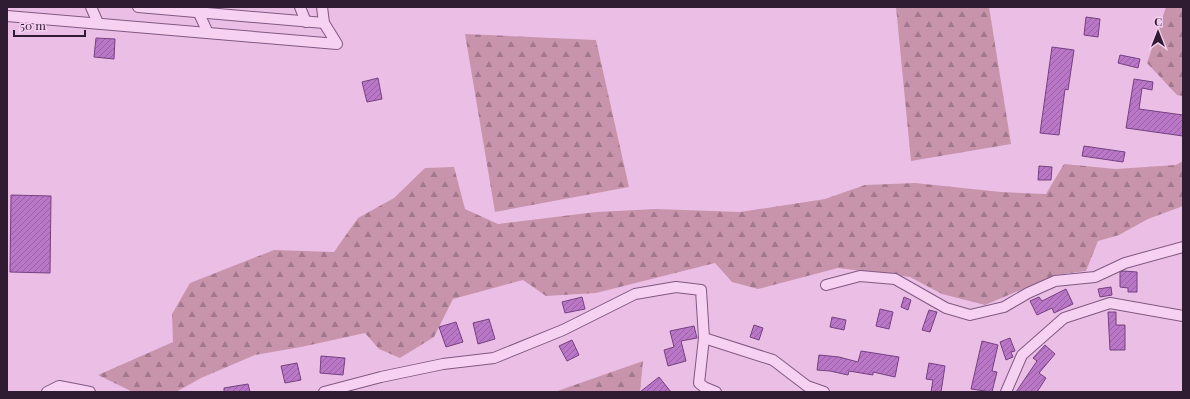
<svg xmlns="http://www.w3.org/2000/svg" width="1190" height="399" font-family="'Playfair Display',serif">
<defs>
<pattern id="forest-firs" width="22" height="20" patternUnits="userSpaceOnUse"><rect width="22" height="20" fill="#c894ac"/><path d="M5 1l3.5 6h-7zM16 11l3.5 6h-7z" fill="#a3788d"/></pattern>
<pattern id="building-hatch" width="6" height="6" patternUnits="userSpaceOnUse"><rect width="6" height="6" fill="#ba77c7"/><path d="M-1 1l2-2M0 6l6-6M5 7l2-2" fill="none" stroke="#9861a2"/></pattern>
</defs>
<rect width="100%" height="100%" fill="#ebbfe5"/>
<!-- forest -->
<g fill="url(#forest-firs)">
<path d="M896,7H989L1011,144L911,161Z"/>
<path d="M1166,7H1183V96L1177,95L1147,63Z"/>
<path d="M465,34L596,40L629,187L495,212Z"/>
<path d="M1183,161V206L1148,219L1119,235L1098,241L1086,271L1056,275L985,305L942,294L910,277L838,268L758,289L732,282L715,263L596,293L546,296L523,280L453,299L434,337L400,358L379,349L365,333L301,347L255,355L201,378L176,392H133L98,375L173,342L172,314L190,283L274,250L334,252L358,218L394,198L425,168L454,167L465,209L498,224L596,212L656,209L740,212L825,199L865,185L915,183L1001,192L1046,194L1064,164L1116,169L1176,165Z"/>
<path d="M643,361L640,392H555L563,389Z"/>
</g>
<!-- building -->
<g fill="url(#building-hatch)" stroke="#744080">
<path d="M1086,17L1100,19L1098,37L1084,35Z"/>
<path d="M96,38L115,39L114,59L94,57Z"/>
<path d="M1052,47L1074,50L1068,90L1065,89L1059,135L1040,133Z"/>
<path d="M1120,55L1140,59L1138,68L1118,63Z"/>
<path d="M378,78L382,99L367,102L362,82Z"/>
<path d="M1134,79L1153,82L1152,90L1142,88L1139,109L1183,115V136L1126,128Z"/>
<path d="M1084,146L1125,152L1123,162L1082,156Z"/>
<path d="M1039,166L1052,167L1051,180H1038Z"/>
<path d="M11,195L51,196L50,273L10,272Z"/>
<path d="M1123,271L1137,272V292H1128V288L1120,287V272Z"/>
<path d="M1111,287L1112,295L1100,297L1098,289Z"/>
<path d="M1066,289L1073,304L1054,313L1052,308L1037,315L1030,301L1039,297L1042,301Z"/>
<path d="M582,297L585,309L565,313L562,302Z"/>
<path d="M904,297L911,300L908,310L901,307Z"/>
<path d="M880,309L893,312L889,329L876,326Z"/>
<path d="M929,310L937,312L930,332L922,330Z"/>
<path d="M1108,312H1116V325H1125V350H1110Z"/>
<path d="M832,317L846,320L844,330L830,327Z"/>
<path d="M489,319L495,339L478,344L473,323Z"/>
<path d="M456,322L463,342L446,347L439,327Z"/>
<path d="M754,325L763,328L759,340L750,337Z"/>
<path d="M694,326L697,338L681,341L686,361L668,366L664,350L674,347L670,331Z"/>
<path d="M1010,338L1015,351L1011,352L1013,357L1006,360L1000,342Z"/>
<path d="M572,340L579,355L567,361L559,346Z"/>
<path d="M982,341L998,345L992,371L997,372L992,392L971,389Z"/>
<path d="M1045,345L1055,354L1039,373L1046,378L1037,392H1016L1037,361L1033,358Z"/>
<path d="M861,351L899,357L895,377L873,372V375L849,371L848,375L830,371L817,370L819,355L839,357L858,362Z"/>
<path d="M321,356L345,358L343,375L320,373Z"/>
<path d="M297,363L301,380L285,383L281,366Z"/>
<path d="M929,363L945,366L941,392H931L933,380L926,379Z"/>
<path d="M659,377L671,392H640Z"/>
<path d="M248,384L250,392H224V388Z"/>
</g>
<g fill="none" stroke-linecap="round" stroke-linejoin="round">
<defs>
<g id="street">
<path d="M91,7L98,23"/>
<path d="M138,7L324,23"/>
<path d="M196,7L208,33"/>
<path d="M300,7L306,22"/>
<path d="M7,16L337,44L324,23L322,7"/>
<path d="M826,285L860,276L895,279L946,308L970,315L1004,307L1028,293L1055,281L1095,277L1125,263L1183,247"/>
<path d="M704,338L699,383L704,387L716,392"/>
<path d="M47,392L59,386L90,392"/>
<path d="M324,392L381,377L443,364L494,358L563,330L635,294L676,287L701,290L704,338L773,360L807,386L824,392"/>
<path d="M1006,392L1022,355L1064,318L1110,303L1183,316"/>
</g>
</defs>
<!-- street casing -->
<use href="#street" stroke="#805882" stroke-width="12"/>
<!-- street -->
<use href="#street" stroke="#f6d1f2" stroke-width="10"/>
</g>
<!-- border -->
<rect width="1190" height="399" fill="none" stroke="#301c32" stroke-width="16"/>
<!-- north arrow -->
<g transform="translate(1158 32)" stroke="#f3ceee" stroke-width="3" paint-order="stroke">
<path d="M0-3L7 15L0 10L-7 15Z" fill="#301c32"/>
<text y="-6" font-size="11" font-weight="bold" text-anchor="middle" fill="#301c32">С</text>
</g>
<!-- scale -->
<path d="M14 30v6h71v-6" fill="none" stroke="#301c32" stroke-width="2"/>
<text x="20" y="30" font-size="12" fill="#301c32" stroke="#f3ceee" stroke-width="3" paint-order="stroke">50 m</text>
</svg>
